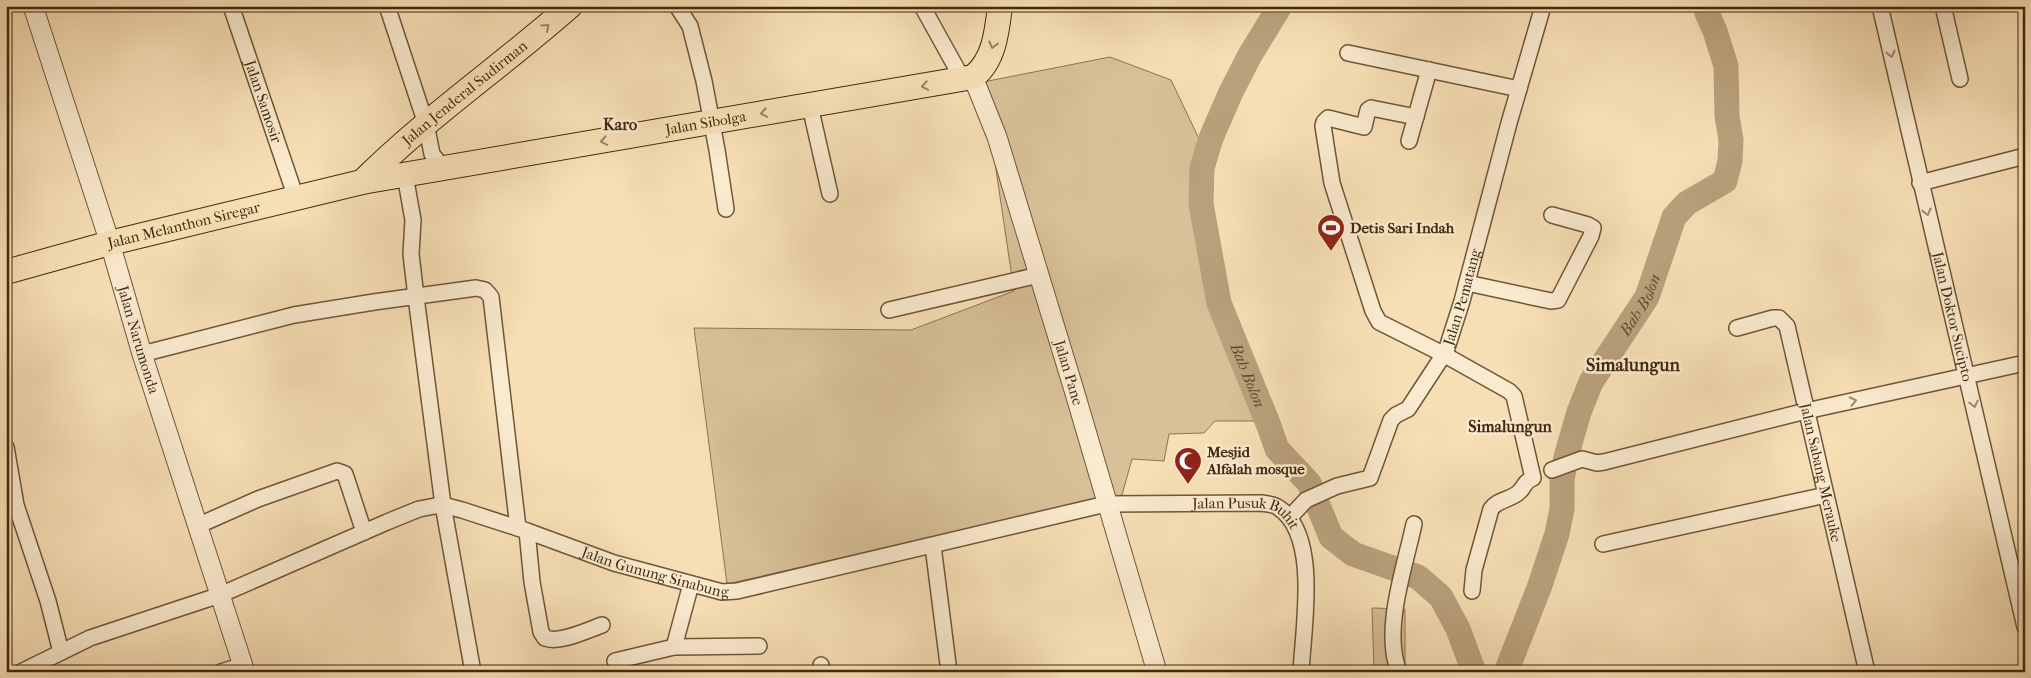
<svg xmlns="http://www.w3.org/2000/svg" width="2031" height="678" font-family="'IM FELL French Canon',serif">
<rect width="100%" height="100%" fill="#f7dfb5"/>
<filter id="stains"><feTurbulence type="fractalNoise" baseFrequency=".004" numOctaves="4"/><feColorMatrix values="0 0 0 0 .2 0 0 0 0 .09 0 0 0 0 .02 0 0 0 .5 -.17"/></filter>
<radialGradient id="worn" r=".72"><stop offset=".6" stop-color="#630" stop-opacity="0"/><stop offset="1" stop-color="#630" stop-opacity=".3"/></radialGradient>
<!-- green -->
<g fill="#d8c098" stroke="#8c7452">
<path d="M1110,57L1171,80L1201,143L1195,209L1211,297L1257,421H1215L1204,433L1169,434L1164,461L1132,459L1122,495L727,584L694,328L911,330L1014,291L983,82Z"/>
<path d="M1372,608L1405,609V667L1374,668Z"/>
</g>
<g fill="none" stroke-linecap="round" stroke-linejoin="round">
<!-- river -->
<g stroke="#b9a17c" stroke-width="25">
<path id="s1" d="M1280,6L1250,55L1231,92L1211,138L1202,168L1201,204L1219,303L1269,426L1277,449L1309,483L1331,537L1353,554L1418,577L1441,597L1458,629L1474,672"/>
<path id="s2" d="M1506,672L1539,588L1557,534L1562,509V480L1566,457L1579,412L1591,382L1647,297L1674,217L1687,203L1725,181L1730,161L1731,140L1727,116L1726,66L1715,31L1707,13L1706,6"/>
</g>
<defs>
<g id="minor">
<path id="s3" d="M231,6L296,198"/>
<path d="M387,6L426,124L432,154L439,163L448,167"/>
<path d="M677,6L690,26L704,81L717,150L726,209"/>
<path d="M922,6L963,80"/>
<path id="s4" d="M1880,6C1927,213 1978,420 2025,627"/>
<path d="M1943,6L1960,79"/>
<path d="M1348,53L1519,89"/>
<path d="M810,106L830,194"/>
<path d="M1416,117L1371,108L1368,110L1364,127L1328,118L1324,122L1323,126L1332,183L1373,311L1379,322L1443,354L1509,391L1514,396L1533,478C1523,482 1526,486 1519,492C1511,500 1498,499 1491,509L1474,570L1472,591"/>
<path d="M1409,141L1429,70"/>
<path d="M405,175L413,220L411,254L416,297L443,505L473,672"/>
<path d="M1920,183L2025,156"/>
<path d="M1467,283L1551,301L1558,300L1591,236L1593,228L1588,225L1552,215"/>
<path d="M889,310L1039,275"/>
<path id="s5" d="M1737,328L1773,318H1779L1787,326L1867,672"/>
<path d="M142,354L294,315L374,302L476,288L485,290L491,297L518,528"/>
<path d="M6,447L16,505L48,601L61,652"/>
<path d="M1552,470L1582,459L1597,463L1604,462L1806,411L2025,363"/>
<path id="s6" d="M1290,517L1306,500L1337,486L1370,478L1391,420L1396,415L1408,409L1446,351L1462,301L1509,123L1543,6"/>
<path d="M197,526L258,499L337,471L345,474L364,532"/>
<path d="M527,531L532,582L541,632L545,638C559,644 588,630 602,625"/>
<path d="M1603,544L1826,495"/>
<path d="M933,546L949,672"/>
<path d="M674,647L759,646"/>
<path d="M615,661L674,647L691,584"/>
<path d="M821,665V672"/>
<path id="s7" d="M21,672L90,638L220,595L387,522L419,509L435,506L443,505L462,510L527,531L614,563L722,592L737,591L1106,504L1261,503C1267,504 1274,504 1279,508C1320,536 1303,628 1301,672"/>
<path d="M221,672L243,665"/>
<path d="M1399,672C1382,630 1405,567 1414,524"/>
</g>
<g id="tertiary">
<path id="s8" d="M33,6L110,243L142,354L245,672"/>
<path id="s9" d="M973,77L997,137L1074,390L1157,672"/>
</g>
<g id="primary">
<path id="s10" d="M362,182C426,118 502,66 570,6"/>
<path id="s11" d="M6,272L110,243L362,182L973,77C994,61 997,32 1000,6"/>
</g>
</defs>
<!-- minor casing -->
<use href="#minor" stroke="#6e5637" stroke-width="18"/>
<!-- tertiary casing -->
<use href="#tertiary" stroke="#6e5637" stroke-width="21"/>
<!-- primary casing -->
<use href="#primary" stroke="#40290d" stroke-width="26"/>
<!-- minor -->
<use href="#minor" stroke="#faeacf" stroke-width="15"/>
<!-- tertiary -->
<use href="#tertiary" stroke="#faeacf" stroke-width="19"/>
<!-- primary -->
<use href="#primary" stroke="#f7dfb5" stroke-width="24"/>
</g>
<!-- one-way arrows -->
<defs><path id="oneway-chevron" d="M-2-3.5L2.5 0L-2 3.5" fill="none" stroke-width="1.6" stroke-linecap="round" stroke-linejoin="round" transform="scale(1.25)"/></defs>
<g stroke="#9c8461">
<use href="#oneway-chevron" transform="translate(546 27) rotate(-42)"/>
<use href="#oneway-chevron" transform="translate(993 45) rotate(104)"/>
<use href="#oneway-chevron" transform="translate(925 86) rotate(170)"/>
<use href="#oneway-chevron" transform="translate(764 113) rotate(170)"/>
<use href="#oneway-chevron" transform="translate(604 141) rotate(170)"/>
</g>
<g stroke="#9d8a6e">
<use href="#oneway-chevron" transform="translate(1891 54) rotate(77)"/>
<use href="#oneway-chevron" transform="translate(1927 212) rotate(76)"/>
<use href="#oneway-chevron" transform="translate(1853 401) rotate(-12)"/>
<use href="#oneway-chevron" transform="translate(1974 404) rotate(77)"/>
</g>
<!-- icons -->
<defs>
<symbol id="stadium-pin" viewBox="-11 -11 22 30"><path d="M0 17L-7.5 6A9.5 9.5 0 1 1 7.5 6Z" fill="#8f2418" stroke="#faeacf"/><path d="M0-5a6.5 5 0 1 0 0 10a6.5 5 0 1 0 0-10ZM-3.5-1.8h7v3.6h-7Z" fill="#fff"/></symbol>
<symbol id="mosque-pin" viewBox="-11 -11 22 30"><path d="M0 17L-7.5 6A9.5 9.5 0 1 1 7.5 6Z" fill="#8f2418" stroke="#faeacf"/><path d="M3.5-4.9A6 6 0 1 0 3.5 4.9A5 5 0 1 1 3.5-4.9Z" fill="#fff"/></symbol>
</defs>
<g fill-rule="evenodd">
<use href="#stadium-pin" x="1315" y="212" width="32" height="43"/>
<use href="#mosque-pin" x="1172" y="445" width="32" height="43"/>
</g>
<g text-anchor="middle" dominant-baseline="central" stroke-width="5" stroke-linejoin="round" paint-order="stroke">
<!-- street labels -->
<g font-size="15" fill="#40290d" stroke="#faeacf">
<text stroke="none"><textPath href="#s10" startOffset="136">Jalan Jenderal Sudirman</textPath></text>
<text stroke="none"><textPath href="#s3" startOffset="101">Jalan Samosir</textPath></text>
<text stroke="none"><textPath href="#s11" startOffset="716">Jalan Sibolga</textPath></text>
<text stroke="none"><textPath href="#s11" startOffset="184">Jalan Melanthon Siregar</textPath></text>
<text stroke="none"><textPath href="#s6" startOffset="299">Jalan Pematang</textPath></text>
<text stroke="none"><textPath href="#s4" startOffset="319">Jalan Doktor Sucipto</textPath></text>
<text stroke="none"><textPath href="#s8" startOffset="350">Jalan Narumonda</textPath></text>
<text stroke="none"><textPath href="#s9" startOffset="311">Jalan Pane</textPath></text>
<text stroke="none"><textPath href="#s5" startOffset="205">Jalan Sabang Merauke</textPath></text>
<text stroke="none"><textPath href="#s7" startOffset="1285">Jalan Pusuk Buhit</textPath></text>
<text stroke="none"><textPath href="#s7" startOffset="678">Jalan Gunung Sinabung</textPath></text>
</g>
<!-- poi labels -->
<g font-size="15" font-weight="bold" fill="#40290d" stroke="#faeacf" text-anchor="start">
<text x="1350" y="228">Detis Sari Indah</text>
<text x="1207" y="452">Mesjid<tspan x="1207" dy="17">Alfalah mosque</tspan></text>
</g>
<!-- neighbourhood labels -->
<g font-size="16" font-weight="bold" fill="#40290d" stroke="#faeacf">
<text x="620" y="124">Karo</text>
<text x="1510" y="426">Simalungun</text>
</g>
<!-- water labels -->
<g font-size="16" font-style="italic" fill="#644d2e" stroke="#faeacf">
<text stroke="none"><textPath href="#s2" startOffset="396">Bah Bolon</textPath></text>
<text stroke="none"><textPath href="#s1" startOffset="395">Bah Bolon</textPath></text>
</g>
<!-- quarter labels -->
<g font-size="18" font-weight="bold" fill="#40290d" stroke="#faeacf">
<text x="1633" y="365">Simalungun</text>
</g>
</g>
<!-- margin -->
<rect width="2031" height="678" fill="none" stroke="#f7dfb5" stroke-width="25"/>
<rect x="8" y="8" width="2016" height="663" fill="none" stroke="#40290d" stroke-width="2.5"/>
<rect x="12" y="12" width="2006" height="653" fill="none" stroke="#40290d"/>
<rect width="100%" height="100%" filter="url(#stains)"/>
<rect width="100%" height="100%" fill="url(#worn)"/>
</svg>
